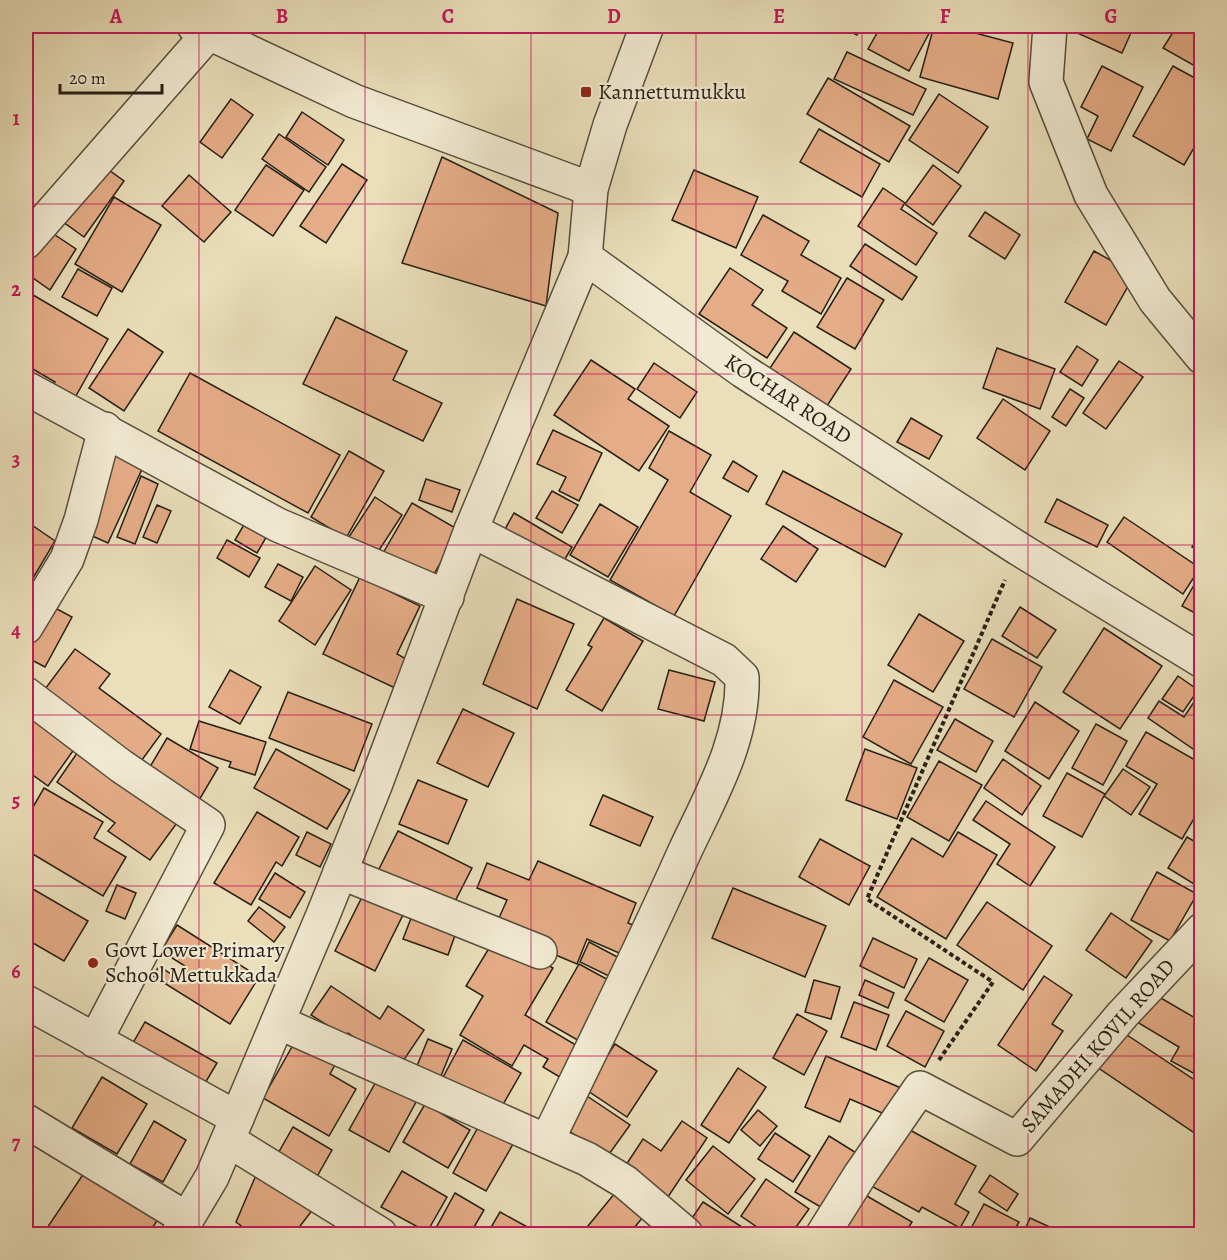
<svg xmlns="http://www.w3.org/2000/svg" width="1227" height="1260" font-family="Alegreya,serif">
<rect width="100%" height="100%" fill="#eadfba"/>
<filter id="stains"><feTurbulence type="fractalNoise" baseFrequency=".00333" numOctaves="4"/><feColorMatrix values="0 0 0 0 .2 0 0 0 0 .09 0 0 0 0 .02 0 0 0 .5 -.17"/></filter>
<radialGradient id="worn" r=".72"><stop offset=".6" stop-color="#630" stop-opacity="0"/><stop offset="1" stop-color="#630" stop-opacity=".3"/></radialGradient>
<!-- building -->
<g fill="#e5ad87" stroke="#261f15" stroke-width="1.5">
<path d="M838,26H861L857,35Z"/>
<path d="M881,26H933L909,71L868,49Z"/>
<path d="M934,26H949L1013,43L998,99L920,77Z"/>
<path d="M1067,26H1134L1122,53L1066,28Z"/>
<path d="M1177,26H1202V70L1163,48Z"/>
<path d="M847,52L926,89L913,115L834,79Z"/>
<path d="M1102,66L1143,87L1111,151L1087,139L1098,116L1081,107Z"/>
<path d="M1173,66L1202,82V134L1184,165L1133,136Z"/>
<path d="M828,78L910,126L889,162L807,114Z"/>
<path d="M939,94L988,127L958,173L909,140Z"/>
<path d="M231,99L253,115L222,158L200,142Z"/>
<path d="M302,112L344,140L328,165L286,137Z"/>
<path d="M819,129L880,164L862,197L800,162Z"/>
<path d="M279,134L326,167L309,192L262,159Z"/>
<path d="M442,157L558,213L546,306L402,263Z"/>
<path d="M99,163L124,181L84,237L59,219Z"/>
<path d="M342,164L367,180L326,243L300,226Z"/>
<path d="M266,165L304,190L273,236L235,210Z"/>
<path d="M933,165L961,186L933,225L905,204Z"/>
<path d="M694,170L758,197L736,248L672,220Z"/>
<path d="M189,175L231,212L204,242L162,206Z"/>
<path d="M883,188L905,203L901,209L937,233L916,265L858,226Z"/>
<path d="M114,197L161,225L122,292L75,264Z"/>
<path d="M985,212L1020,235L1005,259L969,236Z"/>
<path d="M763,215L809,241L801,255L841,278L821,314L782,291L788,281L741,255Z"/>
<path d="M46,229L76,249L50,290L26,273V261Z"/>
<path d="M865,244L917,277L902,300L850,266Z"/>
<path d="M1094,251L1135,274L1106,325L1065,302Z"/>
<path d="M730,268L763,290L752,305L787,328L767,358L699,314Z"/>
<path d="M78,269L112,288L97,316L62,297Z"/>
<path d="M847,278L884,300L855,349L817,327Z"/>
<path d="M28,292L108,339L73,401L50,389L55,382L26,365V297Z"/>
<path d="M336,317L407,351L393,380L442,403L423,441L303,384Z"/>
<path d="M128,329L163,352L124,411L89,388Z"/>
<path d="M794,332L851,369L827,406L770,368Z"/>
<path d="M1077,346L1098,360L1082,386L1060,372Z"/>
<path d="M997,348L1055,369L1040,409L983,388Z"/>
<path d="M591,360L635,389L628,399L669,426L639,471L554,415Z"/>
<path d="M1119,361L1143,377L1106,429L1083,413Z"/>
<path d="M654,363L697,392L680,418L637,389Z"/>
<path d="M190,373L340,455L308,513L158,431Z"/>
<path d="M1070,389L1084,398L1066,426L1052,417Z"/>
<path d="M1003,399L1050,431L1025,470L977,438Z"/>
<path d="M911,418L942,436L929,459L897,442Z"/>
<path d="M553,430L602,453L579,501L559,491L566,477L537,464Z"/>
<path d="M669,431L711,455L690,492L731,516L674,616L610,580L668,480L649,468Z"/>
<path d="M349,451L384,471L346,538L311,517Z"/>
<path d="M116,454L143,467L108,543L81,531Z"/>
<path d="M733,461L757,476L748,492L723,478Z"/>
<path d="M783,471L902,534L885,567L766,504Z"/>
<path d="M141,476L158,484L135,544L117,537Z"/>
<path d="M426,479L460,490L452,512L419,500Z"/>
<path d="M552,491L578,505L562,533L536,518Z"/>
<path d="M375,497L402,515L374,558L347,540Z"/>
<path d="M1057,499L1108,525L1097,547L1045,522Z"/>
<path d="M412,503L459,530L430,581L382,555Z"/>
<path d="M600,504L638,527L608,577L570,555Z"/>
<path d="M157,505L171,511L157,543L143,537Z"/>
<path d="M514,513L572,547L565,559L601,580L500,538Z"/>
<path d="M249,516L271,529L257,553L235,540Z"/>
<path d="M1124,517L1200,568L1183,594L1107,542Z"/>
<path d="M26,521L55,541L26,590Z"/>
<path d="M783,526L818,549L796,582L761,559Z"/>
<path d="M1202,532V552L1192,547Z"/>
<path d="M227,540L260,558L249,577L217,558Z"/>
<path d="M278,564L303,577L291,601L265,587Z"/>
<path d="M315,566L351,590L315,645L279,621Z"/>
<path d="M1201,573H1202V617L1182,606Z"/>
<path d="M360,577L420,606L397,654L408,660L395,688L323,654Z"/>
<path d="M517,599L574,624L537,709L483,684Z"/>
<path d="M46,603L72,617L45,667L26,657V640Z"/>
<path d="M1020,607L1056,630L1037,658L1002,636Z"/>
<path d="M919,614L964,641L933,692L888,665Z"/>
<path d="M604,618L643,641L602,711L566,690L592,647L588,645Z"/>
<path d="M1104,628L1162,666L1120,729L1063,692Z"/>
<path d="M992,639L1042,667L1014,717L964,689Z"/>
<path d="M75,649L110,674L99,688L161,734L136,768L42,693Z"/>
<path d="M230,670L261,687L240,724L209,707Z"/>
<path d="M669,670L715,682L704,721L658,709Z"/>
<path d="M1178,676L1198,690L1183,712L1162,699Z"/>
<path d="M894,680L943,707L911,764L863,737Z"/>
<path d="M288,692L372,724L354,771L269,738Z"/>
<path d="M1200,693L1202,694V755L1148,718L1159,701L1184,717Z"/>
<path d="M1035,702L1079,731L1049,779L1005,751Z"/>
<path d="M26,705L80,741L48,786L26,770Z"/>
<path d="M463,709L514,733L488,787L437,763Z"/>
<path d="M955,719L993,741L976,772L937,750Z"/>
<path d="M199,721L266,742L255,775L229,767L231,762L190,749Z"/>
<path d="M1096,724L1127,741L1103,785L1072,768Z"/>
<path d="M1146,732L1202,764V805L1182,839L1139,814L1157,784L1126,766Z"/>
<path d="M167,738L218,768L195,807L144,777Z"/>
<path d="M82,746L182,816L150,860L108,831L115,823L57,782Z"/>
<path d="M276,749L350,790L327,829L254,788Z"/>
<path d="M865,749L917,768L897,819L846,800Z"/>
<path d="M1003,759L1041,786L1022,815L984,788Z"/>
<path d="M939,761L982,785L949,841L907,817Z"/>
<path d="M1123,769L1150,787L1131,815L1104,796Z"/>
<path d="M1067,773L1105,794L1082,837L1043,816Z"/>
<path d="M418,780L467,800L448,844L399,824Z"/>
<path d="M44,788L103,822L94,838L126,857L103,896L26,850V819Z"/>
<path d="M603,795L653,817L640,846L590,825Z"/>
<path d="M986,801L1055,847L1030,886L997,864L1010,844L973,820Z"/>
<path d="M257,812L299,837L282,866L276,862L251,905L214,883Z"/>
<path d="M1202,820V839L1194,835Z"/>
<path d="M398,831L472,868L448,915L375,877Z"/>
<path d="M307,832L331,844L320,867L296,855Z"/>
<path d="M958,832L997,855L946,939L877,897L912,838L943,857Z"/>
<path d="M1187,837L1202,846V889L1168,868Z"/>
<path d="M820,839L870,866L849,905L799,877Z"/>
<path d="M538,861L636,903L628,923L638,927L626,956L587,939L577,964L494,929L507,900L477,888L487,863L529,880Z"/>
<path d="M1157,872L1197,894L1170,941L1131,920Z"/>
<path d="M275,873L305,892L290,918L259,899Z"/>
<path d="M26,885L88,921L64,961L26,939Z"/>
<path d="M117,885L136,893L125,919L106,911Z"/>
<path d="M733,888L826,926L805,977L712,938Z"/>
<path d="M366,889L406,909L375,971L335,951Z"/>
<path d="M987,902L1052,946L1023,990L957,945Z"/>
<path d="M259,907L285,927L274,942L248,921Z"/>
<path d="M415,908L459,924L448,955L403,939Z"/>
<path d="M1111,913L1152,941L1126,978L1086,950Z"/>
<path d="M177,925L259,977L230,1024L153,976L159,966L177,978L185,966L161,951Z"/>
<path d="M497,935L553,968L525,1015L586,1051L568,1082L543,1067L548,1059L524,1045L512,1066L460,1035L483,996L466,986Z"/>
<path d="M873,938L917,959L904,988L860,966Z"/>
<path d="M589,942L627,962L617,980L580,962Z"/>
<path d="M929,958L968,980L944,1022L905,1000Z"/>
<path d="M579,964L614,983L581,1042L546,1022Z"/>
<path d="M1044,976L1072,995L1052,1024L1063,1031L1036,1071L998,1045Z"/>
<path d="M814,980L840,987L831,1019L805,1012Z"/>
<path d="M865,980L894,993L888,1008L859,995Z"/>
<path d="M331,986L380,1019L388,1006L424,1030L399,1067L348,1033L346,1037L311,1015Z"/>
<path d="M1154,994L1202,1022V1064L1195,1074L1171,1061L1179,1047L1137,1022Z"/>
<path d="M854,1002L889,1015L876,1050L841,1037Z"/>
<path d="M906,1011L944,1031L925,1067L887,1046Z"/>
<path d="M797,1014L827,1031L804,1075L773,1058Z"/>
<path d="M145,1022L217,1063L201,1090L129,1050Z"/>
<path d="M1118,1029L1202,1085V1138L1094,1065Z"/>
<path d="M297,1038L337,1061L330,1074L356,1089L329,1136L263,1098Z"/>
<path d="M428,1039L452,1049L436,1088L412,1078Z"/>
<path d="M463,1040L521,1073L497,1115L440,1083Z"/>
<path d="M615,1044L657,1071L627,1117L585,1089Z"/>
<path d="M826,1056L901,1088L889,1116L850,1099L840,1122L805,1107Z"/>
<path d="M738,1068L766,1087L729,1143L701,1125Z"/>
<path d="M102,1077L147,1104L117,1154L72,1128Z"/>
<path d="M377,1080L416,1102L389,1152L349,1130Z"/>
<path d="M584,1094L630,1125L607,1157L562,1126Z"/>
<path d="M425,1104L470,1130L448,1168L403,1142Z"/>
<path d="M758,1110L777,1126L760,1146L741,1130Z"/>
<path d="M482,1120L516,1139L486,1191L453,1173Z"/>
<path d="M154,1121L186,1140L163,1182L130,1164Z"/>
<path d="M682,1121L707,1138L666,1200L622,1171L643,1139L661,1151Z"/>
<path d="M897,1123L976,1166L955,1204L969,1212L960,1228L922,1207L919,1212L864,1182Z"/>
<path d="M293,1127L332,1150L315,1180L276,1157Z"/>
<path d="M775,1133L810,1156L793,1182L758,1159Z"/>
<path d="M829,1136L858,1154L824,1209L795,1192Z"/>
<path d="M713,1146L755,1179L728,1214L686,1180Z"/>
<path d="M88,1167L161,1215L148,1234H43Z"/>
<path d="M259,1168L320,1200L294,1234H252L236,1222Z"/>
<path d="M402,1171L447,1197L427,1232L381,1207Z"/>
<path d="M990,1175L1018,1194L1007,1211L979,1192Z"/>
<path d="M766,1179L809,1209L791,1234H767L741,1216Z"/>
<path d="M860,1192L912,1222L904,1234H835Z"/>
<path d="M455,1193L484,1210L470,1234H449L436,1228Z"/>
<path d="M615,1193L643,1217L629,1234H598L588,1226Z"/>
<path d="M703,1202L742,1227L737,1234H697L686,1227Z"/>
<path d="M984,1204L1019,1222L1012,1234H968Z"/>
<path d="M500,1212L540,1234H487Z"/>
<path d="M1030,1218L1063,1233V1234H1023Z"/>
<path d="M654,1223L671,1234H647Z"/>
</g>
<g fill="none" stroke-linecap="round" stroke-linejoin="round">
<defs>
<g id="minor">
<path d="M194,26L354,101L591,189"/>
<path d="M1050,26L1046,82L1091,195L1155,300L1202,357"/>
<path d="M26,242L208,34"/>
<path d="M585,257L743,371L1019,549L1202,661"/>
<path d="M26,388L278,525L447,597"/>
<path d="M471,530L724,660L742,677C744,740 710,797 684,853C641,950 593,1046 547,1141"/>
<path d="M26,627L67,559L81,520L105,429"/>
<path d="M26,694L121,766L208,825L95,1041"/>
<path d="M340,872L540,952"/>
<path d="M26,1002L237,1118"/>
<path d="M278,1022L587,1159L625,1182L686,1234"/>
<path d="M26,1121L187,1219"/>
<path d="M228,1140L380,1234"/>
<path d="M178,1234L212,1177L323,915L376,783L471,530L585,257L591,189L610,125L647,26"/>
<path d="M823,1234L860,1175L920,1088L1017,1139L1123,1014L1202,930"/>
</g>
</defs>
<!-- minor casing -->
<use href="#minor" stroke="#574f3e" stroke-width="36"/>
<!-- path -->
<path stroke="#261f15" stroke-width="4" stroke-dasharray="4.5 3" stroke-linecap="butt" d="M939,1060L993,982L867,899L1005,580"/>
<!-- minor -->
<use href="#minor" stroke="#f1ead2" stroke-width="33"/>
</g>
<!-- grid -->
<path fill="none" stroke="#c2185b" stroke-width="1.5" stroke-opacity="0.55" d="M199,26V1234M365,26V1234M531,26V1234M696,26V1234M862,26V1234M1028,26V1234M26,204H1202M26,374H1202M26,545H1202M26,715H1202M26,886H1202M26,1056H1202"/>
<!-- markers -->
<g fill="#8f2418" stroke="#f1ead2" stroke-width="2">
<rect x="580" y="86" width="12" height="12" rx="3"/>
<circle cx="93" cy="963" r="6"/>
</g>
<g text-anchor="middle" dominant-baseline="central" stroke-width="4.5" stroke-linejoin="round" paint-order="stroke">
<!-- poi labels -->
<g font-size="22" fill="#261f15" stroke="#f1ead2" text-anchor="start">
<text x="598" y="92">Kannettumukku</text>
<text x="105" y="950">Govt Lower Primary<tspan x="105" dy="25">School Mettukkada</tspan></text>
</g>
<!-- street labels -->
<g font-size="22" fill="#261f15" stroke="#f1ead2">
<text transform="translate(788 399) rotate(33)">KOCHAR ROAD</text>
<text transform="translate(1098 1046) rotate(-49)">SAMADHI KOVIL ROAD</text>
</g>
</g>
<!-- margin -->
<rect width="1227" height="1260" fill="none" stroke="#eadfba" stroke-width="66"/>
<!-- scale -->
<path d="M60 84v9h102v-9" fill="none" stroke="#261f15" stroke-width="3"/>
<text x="69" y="84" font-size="18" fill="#261f15" stroke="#f1ead2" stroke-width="4.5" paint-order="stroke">20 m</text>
<rect x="33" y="33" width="1161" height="1194" fill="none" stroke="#c2185b" stroke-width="2"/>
<g font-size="20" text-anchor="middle" font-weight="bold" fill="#c2185b">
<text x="116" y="23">A</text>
<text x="282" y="23">B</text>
<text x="448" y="23">C</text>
<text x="614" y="23">D</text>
<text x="779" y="23">E</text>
<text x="945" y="23">F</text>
<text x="1111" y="23">G</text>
<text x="16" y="125">1</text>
<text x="16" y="296">2</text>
<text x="16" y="466">3</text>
<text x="16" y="637">4</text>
<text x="16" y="807">5</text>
<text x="16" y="978">6</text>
<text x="16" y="1149">7</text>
</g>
<rect width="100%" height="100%" filter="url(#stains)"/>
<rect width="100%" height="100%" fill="url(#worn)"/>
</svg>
